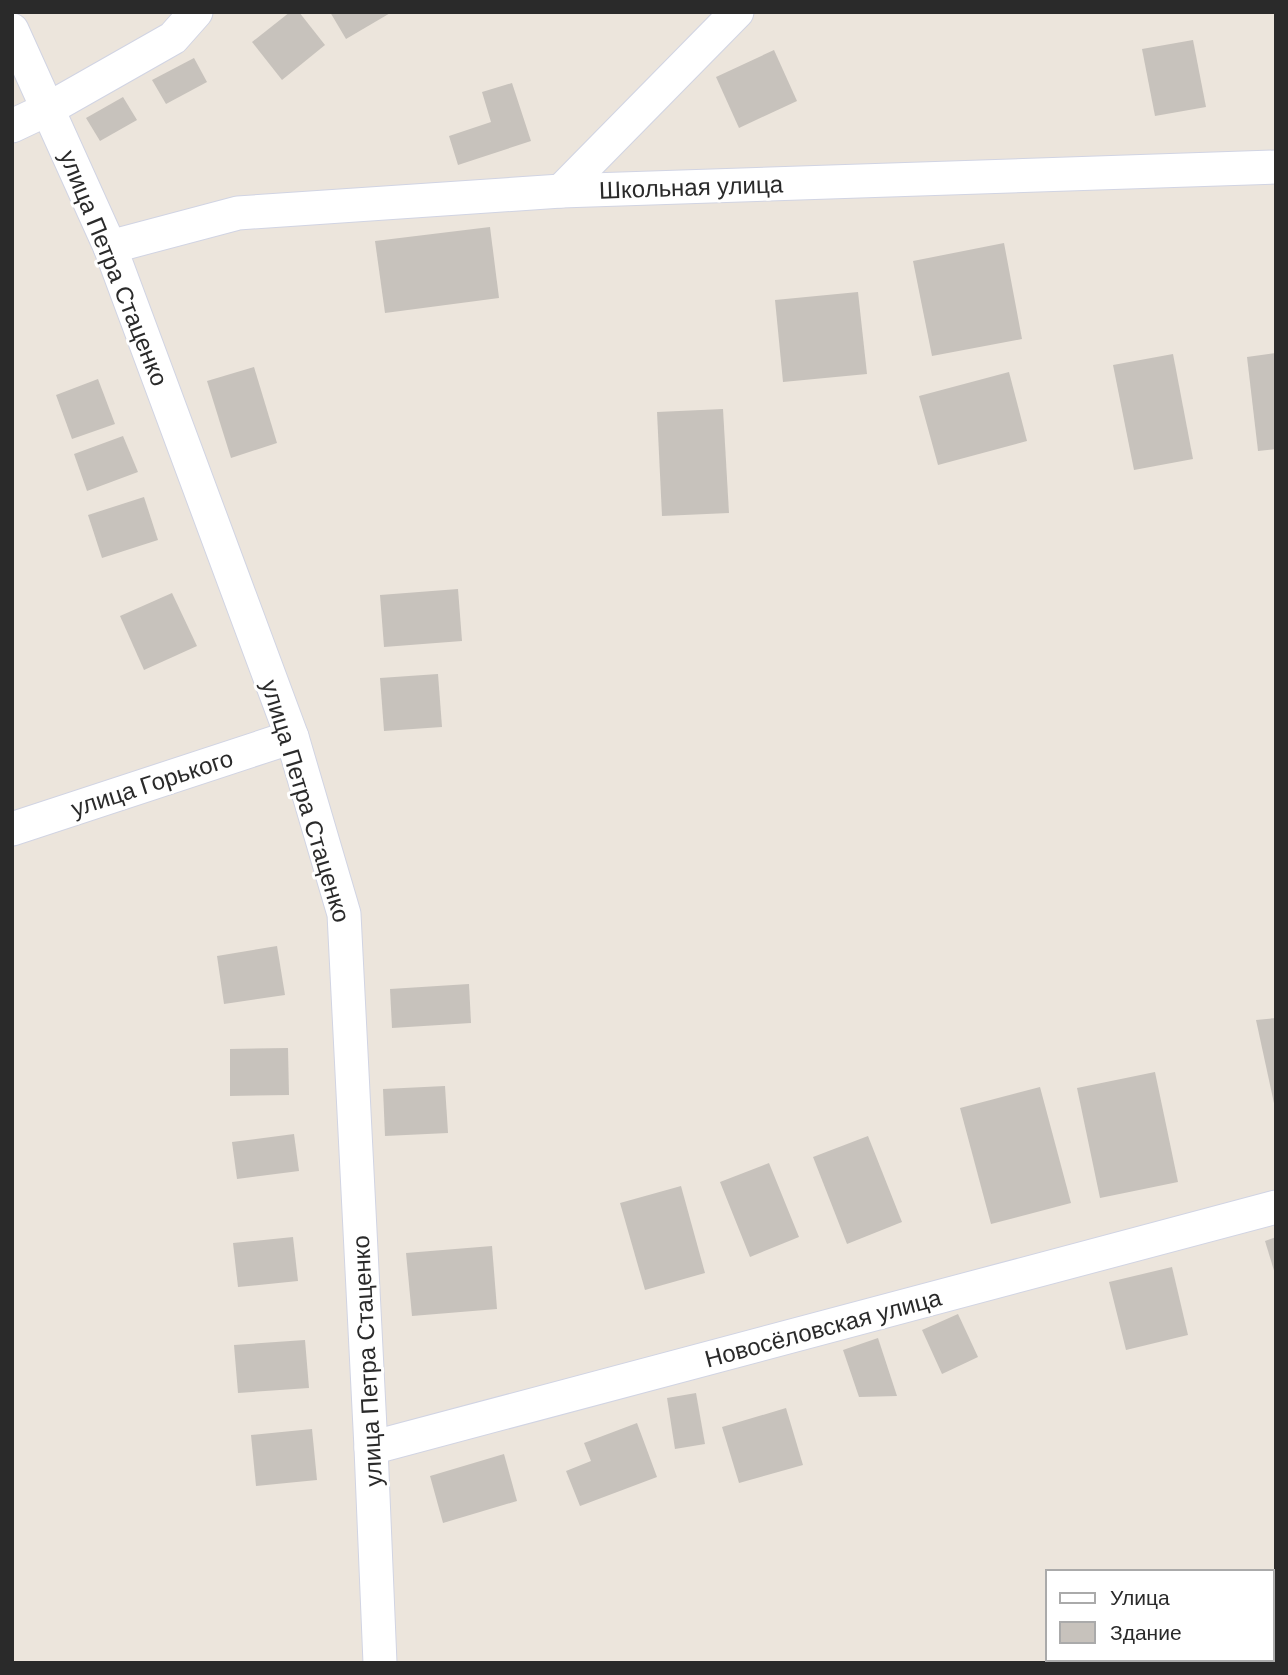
<svg xmlns="http://www.w3.org/2000/svg" width="1288" height="1675" font-family="'DM Sans',sans-serif">
<rect width="100%" height="100%" fill="#ece5dc"/>
<!-- building -->
<g fill="#c7c2bc">
<path d="M290,12H299L325,45L282,80L252,42Z"/>
<path d="M330,12H392L346,39Z"/>
<path d="M1193,40L1206,107L1155,116L1142,49Z"/>
<path d="M774,50L797,101L739,128L716,77Z"/>
<path d="M194,58L207,82L166,104L152,80Z"/>
<path d="M512,83L531,141L458,165L449,136L491,122L482,92Z"/>
<path d="M123,97L137,120L100,141L86,118Z"/>
<path d="M490,227L499,298L385,313L375,241Z"/>
<path d="M1004,243L1022,339L932,356L913,261Z"/>
<path d="M858,292L867,374L783,382L775,300Z"/>
<path d="M1276,353V449L1258,451L1247,357Z"/>
<path d="M1173,354L1193,459L1134,470L1113,365Z"/>
<path d="M254,367L277,443L231,458L207,381Z"/>
<path d="M1009,372L1027,441L938,465L919,396Z"/>
<path d="M98,379L115,424L72,439L56,395Z"/>
<path d="M723,409L729,513L662,516L657,412Z"/>
<path d="M123,436L138,472L87,491L74,454Z"/>
<path d="M144,497L158,540L102,558L88,515Z"/>
<path d="M458,589L462,641L384,647L380,595Z"/>
<path d="M172,593L197,646L144,670L120,616Z"/>
<path d="M438,674L442,727L384,731L380,678Z"/>
<path d="M277,946L285,995L224,1004L217,956Z"/>
<path d="M469,984L471,1023L392,1028L390,989Z"/>
<path d="M1276,1018V1108H1275L1256,1020Z"/>
<path d="M288,1048L289,1095L230,1096V1049Z"/>
<path d="M1155,1072L1178,1182L1100,1198L1077,1088Z"/>
<path d="M445,1086L448,1133L385,1136L383,1089Z"/>
<path d="M1040,1087L1071,1203L991,1224L960,1108Z"/>
<path d="M294,1134L299,1171L237,1179L232,1142Z"/>
<path d="M868,1136L902,1222L847,1244L813,1157Z"/>
<path d="M769,1163L799,1237L750,1257L720,1182Z"/>
<path d="M681,1186L705,1273L645,1290L620,1203Z"/>
<path d="M293,1237L298,1281L238,1287L233,1243Z"/>
<path d="M1276,1237V1274H1275L1265,1241Z"/>
<path d="M492,1246L497,1309L412,1316L406,1253Z"/>
<path d="M1172,1267L1188,1335L1126,1350L1109,1282Z"/>
<path d="M958,1314L978,1357L942,1374L922,1330Z"/>
<path d="M878,1338L897,1396L859,1397L843,1350Z"/>
<path d="M305,1340L309,1388L238,1393L234,1345Z"/>
<path d="M696,1393L705,1444L675,1449L667,1398Z"/>
<path d="M786,1408L803,1465L739,1483L722,1427Z"/>
<path d="M637,1423L657,1477L580,1506L566,1471L591,1461L584,1443Z"/>
<path d="M312,1429L317,1480L256,1486L251,1435Z"/>
<path d="M504,1454L517,1501L443,1523L430,1476Z"/>
</g>
<g fill="none" stroke-linecap="round" stroke-linejoin="round">
<defs>
<g id="minor">
<path d="M12,30L110,247L292,737L344,914L371,1448L380,1663"/>
<path d="M12,126L48,109L173,38L196,12"/>
<path d="M561,191L737,12"/>
<path d="M110,247L238,213L561,191L1276,167"/>
<path d="M12,829L292,737"/>
<path d="M371,1448L1276,1207"/>
</g>
</defs>
<!-- minor casing -->
<use href="#minor" stroke="#d1d4e3" stroke-width="35"/>
<!-- minor -->
<use href="#minor" stroke="#fff" stroke-width="33"/>
</g>
<g text-anchor="middle" dominant-baseline="central" stroke-width="6" stroke-linejoin="round" paint-order="stroke">
<!-- street labels -->
<g font-size="24" fill="#2a2a2a" stroke="#fff">
<text transform="translate(691 187) rotate(-2)">Школьная улица</text>
<text transform="translate(114 268) rotate(68)">улица Петра Стаценко</text>
<text transform="translate(152 783) rotate(-18)">улица Горького</text>
<text transform="translate(306 801) rotate(73)">улица Петра Стаценко</text>
<text transform="translate(823 1328) rotate(-15)">Новосёловская улица</text>
<text transform="translate(367 1361) rotate(-93)">улица Петра Стаценко</text>
</g>
</g>
<!-- border -->
<rect width="1288" height="1675" fill="none" stroke="#2a2a2a" stroke-width="28"/>
<!-- legend -->
<rect x="1046" y="1570" width="228" height="91" fill="#ffffff" stroke="#aaaaaa" stroke-width="2"/>
<rect x="1060" y="1593" width="35" height="10" fill="#ffffff" stroke="#aaaaaa" stroke-width="2"/>
<text x="1110" y="1605" font-size="21" fill="#2a2a2a">Улица</text>
<rect x="1060" y="1622" width="35" height="21" fill="#c7c2bc" stroke="#aaaaaa" stroke-width="2"/>
<text x="1110" y="1640" font-size="21" fill="#2a2a2a">Здание</text>
</svg>
